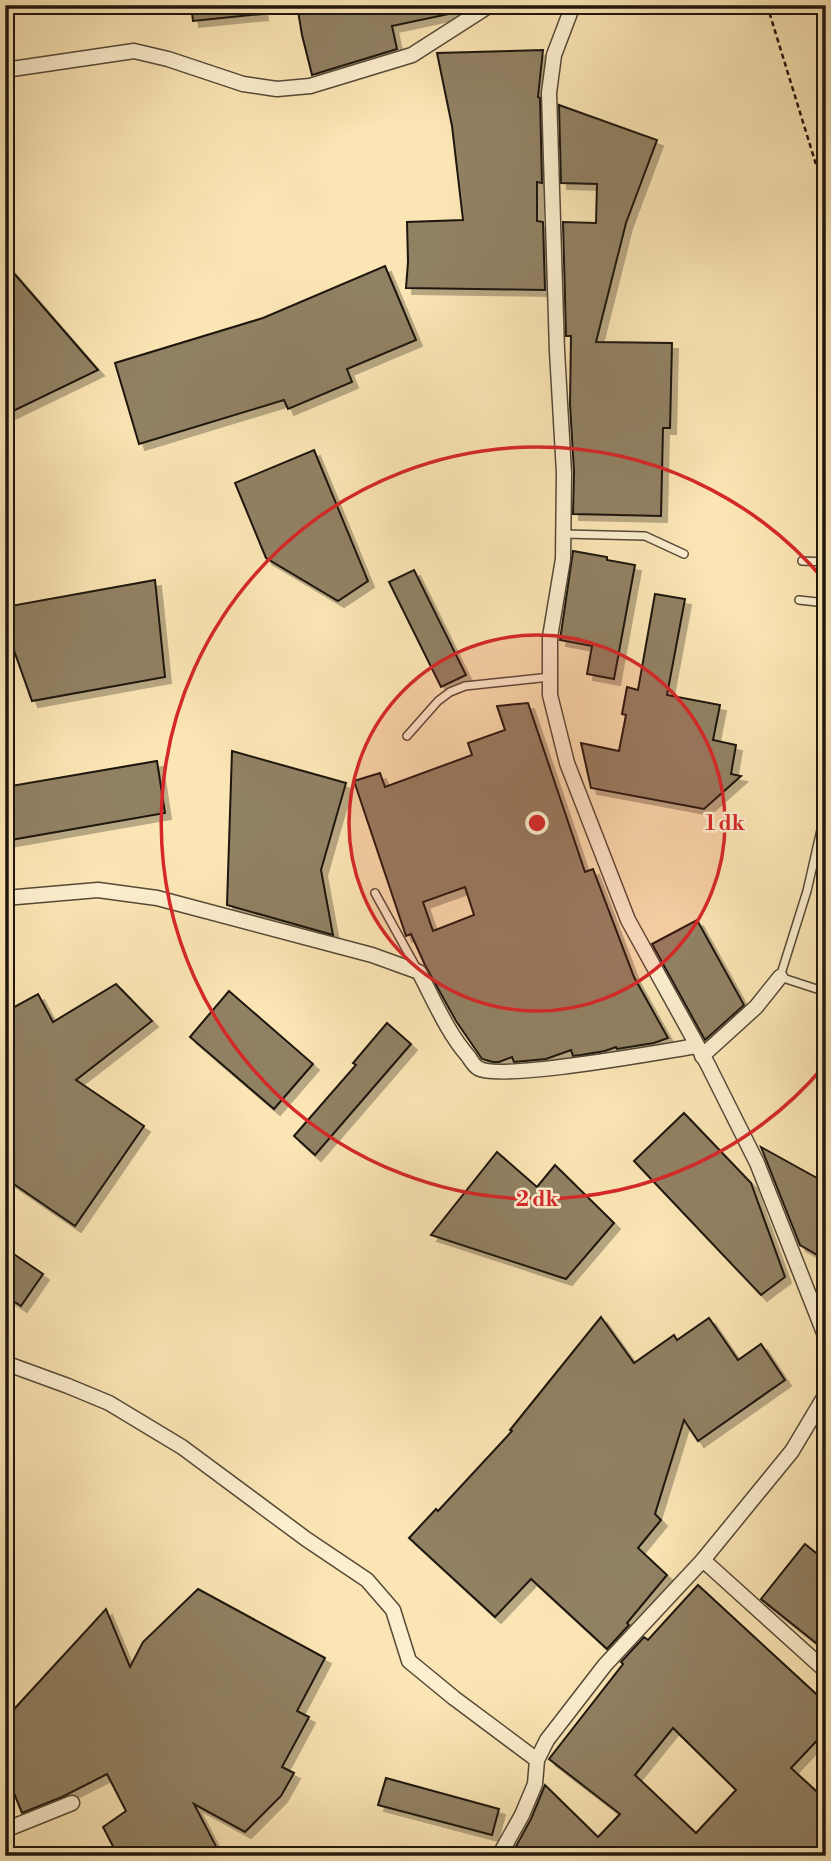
<svg xmlns="http://www.w3.org/2000/svg" width="831" height="1861" font-family="'Libre Bodoni',serif">
<defs>
<filter id="shadow"><feDropShadow dx="6" dy="6" stdDeviation="0" flood-color="#0004"/></filter>
</defs>
<rect width="100%" height="100%" fill="#fbe5b4"/>
<filter id="stains"><feTurbulence type="fractalNoise" baseFrequency=".00286" numOctaves="4"/><feColorMatrix values="0 0 0 0 .2 0 0 0 0 .09 0 0 0 0 .02 0 0 0 .5 -.17"/></filter>
<radialGradient id="worn" r=".72"><stop offset=".6" stop-color="#630" stop-opacity="0"/><stop offset="1" stop-color="#630" stop-opacity=".3"/></radialGradient>
<!-- building -->
<g fill="#918164" stroke="#1e150d" stroke-width="2" fill-rule="evenodd" filter="url(#shadow)">
<path d="M191,5H261L262,14L193,21Z"/>
<path d="M297,5H463V11L392,26L397,49L312,75L302,35Z"/>
<path d="M543,50L538,97L540,98L542,183L537,182V221L543,222L545,290L406,288L408,262L407,222L463,220L452,126L437,53Z"/>
<path d="M559,105L657,140L626,223L596,342L672,343L670,428H663L661,516L573,514L574,472L570,404L571,336H566L563,222L596,223L597,184L561,183Z"/>
<path d="M5,263L98,370L5,415Z"/>
<path d="M385,266L416,340L347,369L352,382L288,409L284,400L139,444L115,363L263,318Z"/>
<path d="M314,450L368,581L338,601L266,558L235,483Z"/>
<path d="M573,551L607,557V560L635,565L614,679L587,674L592,646L560,640Z"/>
<path d="M414,570L466,675L441,687L389,582Z"/>
<path d="M155,580L165,677L32,701L5,625V607Z"/>
<path d="M655,594L685,599L667,695L720,705L713,740L736,745L731,774L741,776L704,809L591,788L581,743L619,751L626,715L622,714L627,687L638,690Z"/>
<path d="M528,703L585,872L593,869L634,977L668,1038L654,1043L617,1049L616,1047L605,1051L581,1055L573,1056L571,1050L546,1059L514,1062L512,1057L499,1062H493L482,1059L456,1021L425,965L411,934L406,936L354,781L380,773L385,787L472,755L468,743L505,730L497,706ZM465,887L474,915L433,931L423,902Z"/>
<path d="M232,751L346,783L321,870L333,935L227,905Z"/>
<path d="M157,761L165,813L5,841V787Z"/>
<path d="M697,920L744,1005L705,1040L652,944Z"/>
<path d="M116,984L152,1021L76,1080L144,1126L75,1226L5,1178V1012L38,994L53,1022Z"/>
<path d="M229,991L313,1064L274,1109L190,1037Z"/>
<path d="M387,1023L411,1044L315,1155L294,1136L356,1065L353,1063Z"/>
<path d="M684,1113L751,1183L785,1277L761,1295L634,1161Z"/>
<path d="M761,1147L826,1183V1260L800,1245Z"/>
<path d="M497,1152L537,1187L555,1165L614,1223L566,1279L431,1235Z"/>
<path d="M5,1248L43,1274L21,1306L5,1296Z"/>
<path d="M601,1317L634,1363L674,1335L677,1340L709,1318L738,1360L761,1344L785,1380L698,1441L684,1420L655,1514L661,1520L638,1548L667,1575L627,1623L629,1625L607,1649L531,1579L495,1617L409,1538L436,1509L438,1511L512,1431L510,1430Z"/>
<path d="M805,1544L826,1561V1651L761,1599Z"/>
<path d="M698,1585L826,1703V1731L791,1768L826,1800V1856H523L515,1848L531,1819L545,1785L598,1837L620,1814L549,1759L623,1664L621,1662L644,1637L648,1640ZM673,1728L736,1790L696,1833L635,1775Z"/>
<path d="M198,1589L325,1658L297,1711L309,1717L282,1767L294,1773L281,1796L245,1832L194,1804L221,1856H118L103,1827L126,1811L107,1774L62,1797L22,1813L5,1771V1719L106,1609L130,1667L143,1642Z"/>
<path d="M386,1778L499,1809L492,1835L378,1805Z"/>
</g>
<g fill="none" stroke-linecap="round" stroke-linejoin="round">
<defs>
<g id="service">
<path d="M564,534L645,536L684,554"/>
<path d="M802,561L826,562"/>
<path d="M799,600L826,603"/>
<path d="M407,736L438,701L450,692L465,686L550,677"/>
<path d="M826,808L807,891L780,977L826,992"/>
<path d="M375,893L417,969"/>
</g>
<g id="minor">
<path d="M573,5L554,55L549,93L557,351L564,473L563,559L550,637V695L567,763L628,920L708,1065L757,1163L826,1338"/>
<path d="M5,70L134,51L168,59L243,84L277,89L310,86L412,55L490,5"/>
<path d="M5,898L98,890L157,898L372,955L419,972C434,1000 447,1032 468,1056C471,1060 474,1066 478,1068C498,1082 664,1051 697,1046"/>
<path d="M702,1056L756,1007L780,977"/>
<path d="M5,1363L68,1386L109,1403L182,1447L306,1539L367,1580L393,1610L409,1661L454,1698L537,1760"/>
<path d="M703,1560L826,1671"/>
<path d="M5,1830L72,1803"/>
<path d="M499,1856L522,1815L535,1784L537,1760L547,1740L605,1665L703,1560L792,1451L826,1394"/>
</g>
</defs>
<!-- service casing -->
<use href="#service" stroke="#554937" stroke-width="10"/>
<!-- minor casing -->
<use href="#minor" stroke="#554937" stroke-width="17"/>
<!-- path -->
<path stroke="#1e150d" stroke-width="2.5" stroke-dasharray="5 3.5" stroke-linecap="butt" d="M767,5L826,197"/>
<!-- service -->
<use href="#service" stroke="#fceece" stroke-width="7"/>
<!-- minor -->
<use href="#minor" stroke="#fceece" stroke-width="14"/>
</g>
<!-- distance rings -->
<circle cx="537" cy="823" r="188" fill="#d62828" fill-opacity=".12"/>
<g fill="none" stroke="#d62828" stroke-width="3.5">
<circle cx="537" cy="823" r="188"/>
<path d="M825 1065A376 376 0 1 1 825 581"/>
</g>
<circle cx="537" cy="823" r="10" fill="#d62828" stroke="#fceece" stroke-width="3.5"/>
<g font-size="21" text-anchor="middle" font-weight="bold" fill="#d62828" stroke="#fceece" stroke-width="5" stroke-linejoin="round" paint-order="stroke">
<text x="725" y="830">1 dk</text>
<text x="537" y="1206">2 dk</text>
</g>
<!-- margin -->
<rect width="831" height="1861" fill="none" stroke="#fbe5b4" stroke-width="28"/>
<rect x="7" y="7" width="817" height="1847" fill="none" stroke="#1e150d" stroke-width="3.5"/>
<rect x="14" y="14" width="803" height="1833" fill="none" stroke="#1e150d" stroke-width="2"/>
<rect width="100%" height="100%" filter="url(#stains)"/>
<rect width="100%" height="100%" fill="url(#worn)"/>
</svg>
